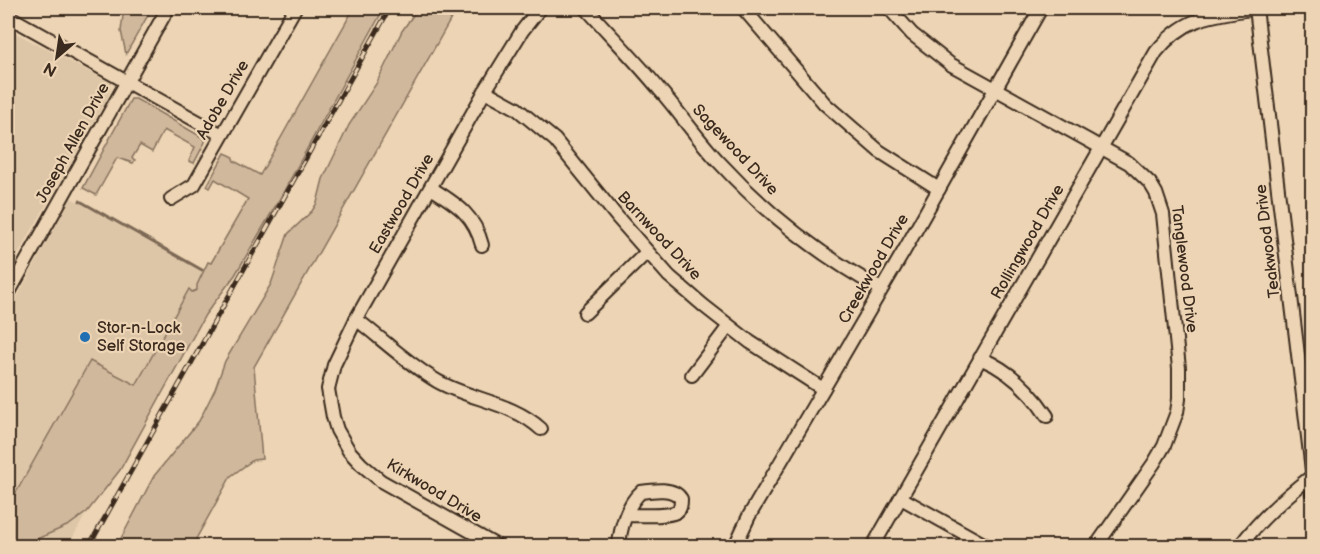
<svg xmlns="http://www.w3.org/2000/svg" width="1320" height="554" font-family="'Balsamiq Sans',sans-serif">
<rect width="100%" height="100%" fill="#ecd4b4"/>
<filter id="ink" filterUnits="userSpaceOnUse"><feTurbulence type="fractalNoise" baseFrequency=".0167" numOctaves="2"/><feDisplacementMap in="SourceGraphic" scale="12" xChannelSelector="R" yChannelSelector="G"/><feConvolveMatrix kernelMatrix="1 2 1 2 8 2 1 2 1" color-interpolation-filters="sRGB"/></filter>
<g filter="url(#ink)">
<!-- built -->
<g fill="#ddc6a7">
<path d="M8,29L109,82L111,87L108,97L8,272Z"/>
<path d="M71,198L203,272L197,285L198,290L192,292L189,290L136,385L90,361L14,496L8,493V314Z"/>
<path d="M87,512L68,546H8L37,539L69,525Z"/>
</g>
<!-- green -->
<g fill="#d0b89c" stroke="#86715d" stroke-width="1.5">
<path d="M124,8H152L126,54L121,31Z"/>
<path d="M354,8H384L279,200L235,275L205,315L120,470L87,512L69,525L37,539L8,546V493L14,496L90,361L136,385L189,289L192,292L197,290V285L208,262L211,263L248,199L215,179L210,188L207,186L225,153L232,156L234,161L260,175Z"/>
<path d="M418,8H457L254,367L262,459L253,460L231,476L192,546H117L154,476L199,421L215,389L225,361L271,284L288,234L312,211L317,203L323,179L349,125L376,84L402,31Z"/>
<path d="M131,99H136L205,139V142L194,163L189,161L195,147L164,130L152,152L140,145L132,158L135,160L133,163L117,158L96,195L83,188Z"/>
</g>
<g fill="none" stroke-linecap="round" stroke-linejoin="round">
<!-- stream -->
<path stroke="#7c6855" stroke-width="3" d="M80,201L202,270"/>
<defs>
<g id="minor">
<path d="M586,8C610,35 636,61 659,89C680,113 698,140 720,163C767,214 821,256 881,289"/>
<path d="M743,8L825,104L879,151L939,189"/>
<path d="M889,8L912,34L950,64L1129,163L1150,183L1156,193L1163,214L1179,368V399L1177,412L1164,446L1154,463L1096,546"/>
<path d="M1256,8L1312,470"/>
<path d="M8,16L222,135"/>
<path d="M485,91L516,108L555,140L618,218L669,276L704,306L750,342L823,389"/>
<path d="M431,188C456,204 474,214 482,245"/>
<path d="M171,199L194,185L295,8"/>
<path d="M8,294L168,8"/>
<path d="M585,313L647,252"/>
<path d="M356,319C382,339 408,364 437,381C470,400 512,402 541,429"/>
<path d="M980,358C1009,370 1030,390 1047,416"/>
<path d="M692,375L729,326"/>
<path d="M1312,484V494"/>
<path d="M901,498L987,546"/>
<path d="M497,546L381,481L361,464L349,451L337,430L333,417L328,389L334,365L356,319L485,91L522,31L540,8"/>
<path d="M619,546C620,529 627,504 641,492C654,490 674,487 681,499C681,504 681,509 676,512C666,517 640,515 628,515"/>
<path d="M735,546L749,516L904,251L1041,8"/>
<path d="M873,546L1156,52C1186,15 1214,15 1257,8"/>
<path d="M1240,546C1259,520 1286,496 1312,476"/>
</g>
</defs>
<!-- minor casing -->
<use href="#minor" stroke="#3b2a1e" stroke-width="16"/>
<!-- minor -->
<use href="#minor" stroke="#ecd4b4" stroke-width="12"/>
<defs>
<path id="rail" d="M89,546L390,8"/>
</defs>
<!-- rail casing -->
<use href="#rail" stroke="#3b2a1e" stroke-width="5"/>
<!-- rail -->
<use href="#rail" stroke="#ecd4b4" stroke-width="3" stroke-dasharray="9" stroke-linecap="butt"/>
</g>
</g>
<!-- markers -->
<circle fill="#1f6fb2" stroke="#ecd4b4" stroke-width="2" cx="85" cy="337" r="6"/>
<g text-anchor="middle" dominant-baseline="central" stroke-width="4.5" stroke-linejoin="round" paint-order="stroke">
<!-- street labels -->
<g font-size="16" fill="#3b2a1e" stroke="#ecd4b4">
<text transform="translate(223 100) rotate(-60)">Adobe Drive</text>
<text transform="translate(73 143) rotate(-61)">Joseph Allen Drive</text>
<text transform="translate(735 150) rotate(47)">Sagewood Drive</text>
<text transform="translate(402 204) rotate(-60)">Eastwood Drive</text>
<text transform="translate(659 236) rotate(47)">Barnwood Drive</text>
<text transform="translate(1268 241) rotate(-97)">Teakwood Drive</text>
<text transform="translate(1028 242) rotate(-60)">Rollingwood Drive</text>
<text transform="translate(874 269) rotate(-60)">Creekwood Drive</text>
<text transform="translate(1184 269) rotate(83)">Tanglewood Drive</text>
<text transform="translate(434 491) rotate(31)">Kirkwood Drive</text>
</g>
<!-- poi labels -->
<g font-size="16" fill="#3b2a1e" stroke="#ecd4b4" text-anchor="start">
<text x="97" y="328">Stor-n-Lock<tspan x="97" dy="18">Self Storage</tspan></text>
</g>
</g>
<!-- margin -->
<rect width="1320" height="554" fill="none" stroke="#ecd4b4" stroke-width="30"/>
<rect x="15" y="15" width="1290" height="524" fill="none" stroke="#3b2a1e" stroke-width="2" filter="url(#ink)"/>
<!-- north arrow -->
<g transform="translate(57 57) rotate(209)" stroke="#ecd4b4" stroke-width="4.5" paint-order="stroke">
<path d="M0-4.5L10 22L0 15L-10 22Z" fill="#3b2a1e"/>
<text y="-9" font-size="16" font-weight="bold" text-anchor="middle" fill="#3b2a1e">N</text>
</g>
</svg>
